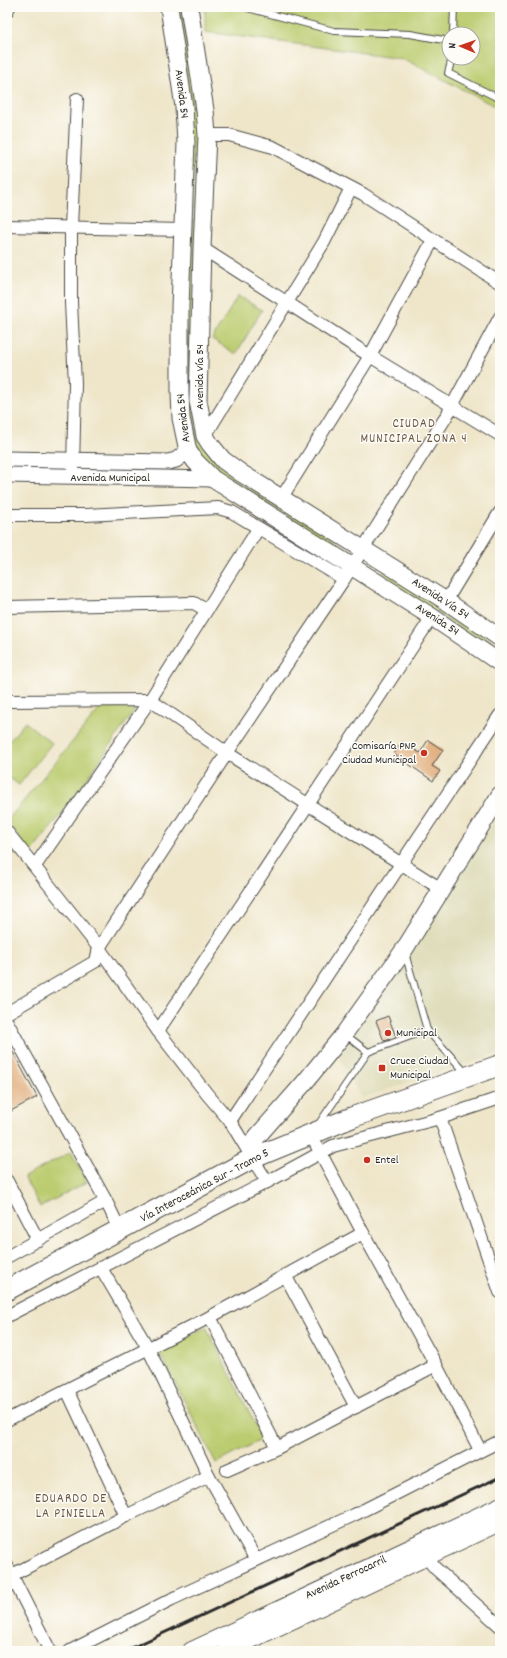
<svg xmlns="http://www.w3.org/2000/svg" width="507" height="1658" font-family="Dekko,sans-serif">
<rect width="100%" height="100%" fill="#fdfcf7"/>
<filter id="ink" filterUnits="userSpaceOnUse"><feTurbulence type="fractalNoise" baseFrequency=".025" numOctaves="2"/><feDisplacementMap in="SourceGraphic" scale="8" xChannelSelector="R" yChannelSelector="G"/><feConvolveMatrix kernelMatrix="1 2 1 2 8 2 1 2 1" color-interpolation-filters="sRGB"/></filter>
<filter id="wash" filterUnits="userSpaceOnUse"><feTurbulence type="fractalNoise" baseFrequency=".012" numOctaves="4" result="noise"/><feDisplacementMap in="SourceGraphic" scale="16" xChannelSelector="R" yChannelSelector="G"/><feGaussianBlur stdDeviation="0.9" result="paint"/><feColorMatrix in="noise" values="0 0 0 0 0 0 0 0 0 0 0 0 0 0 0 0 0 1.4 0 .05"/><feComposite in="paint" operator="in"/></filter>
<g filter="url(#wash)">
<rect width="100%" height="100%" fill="#efe6ca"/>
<!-- built -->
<path fill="#dfddbb" d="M497,817L500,819V1053L361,1098L339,1056L421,937Z"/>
<!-- green -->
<g fill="#bbcc6f" stroke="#737c4d" fill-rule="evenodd">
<path d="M175,7H182L199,110L198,210L189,209Z"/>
<path d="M205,7H500V109L402,58L205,32ZM449,34H473V58H449Z"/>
<path d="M188,220L197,221L196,431L335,540L332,545L216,472L201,456L194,445L187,418Z"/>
<path d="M238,296L262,310L236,354L212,339Z"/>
<path d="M85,467H156V473L84,470Z"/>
<path d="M385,570L500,646V655L381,577Z"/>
<path d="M131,705L134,711L71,802L31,853L7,821L101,707Z"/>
<path d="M25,722L52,743L19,785L7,776V744Z"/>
<path d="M71,1152L87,1182L40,1207L24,1177Z"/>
<path d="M206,1327L263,1439L216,1463L159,1351Z"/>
</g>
<g id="blocks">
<!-- building -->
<g fill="#dfa974">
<path d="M428,740L443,750L432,766L440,771L433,781L394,754L402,742L420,753Z"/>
<path d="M388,1016L396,1037L384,1041L376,1021Z"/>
<path d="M7,1041L37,1097L7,1113Z"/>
</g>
</g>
</g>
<g filter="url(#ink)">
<use href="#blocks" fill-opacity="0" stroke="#484743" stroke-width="1"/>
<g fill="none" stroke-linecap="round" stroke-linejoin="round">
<defs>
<g id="service">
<path d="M244,7L334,31L410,34L449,41"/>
<path d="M453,34L454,7"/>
<path d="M452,58L448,73L500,99"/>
<path d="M405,953L427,1030"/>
<path d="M346,1035L368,1052"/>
<path d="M318,1125L368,1052L427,1030L466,1073"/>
</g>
<g id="minor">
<path d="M7,11L9,7"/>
<path d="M207,135H229L273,147L363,194L500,283"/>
<path d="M7,226L182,230"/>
<path d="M202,248L370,356L500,435"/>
<path d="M205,436L324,242L351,188"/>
<path d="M73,468L75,383L71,303V227L77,99"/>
<path d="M282,497L370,356L433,240"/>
<path d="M7,515H86L218,508L232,512L344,579"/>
<path d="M446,601L500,512"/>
<path d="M7,607L194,603L206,610"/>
<path d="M7,701L150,700L227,753L441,889"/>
<path d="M7,832L99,948L158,1031L207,1094L230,1121L267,1182"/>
<path d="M35,866L150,700L258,529"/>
<path d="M7,1013L96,961L99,948L227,753L344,579L446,417L500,317"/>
<path d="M7,1022L106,1201L120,1230"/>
<path d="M158,1031L432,617"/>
<path d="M440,1118L500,1292"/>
<path d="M230,1121L500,715"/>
<path d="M311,1135L363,1233L436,1365L480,1450"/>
<path d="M7,1181L38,1240"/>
<path d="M7,1257L106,1201"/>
<path d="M101,1268L148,1348L209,1476L256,1560"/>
<path d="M285,1275L356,1407"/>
<path d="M7,1316L267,1182L333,1146L440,1118L500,1098"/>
<path d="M210,1317L277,1448"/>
<path d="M67,1390L126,1516"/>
<path d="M7,1420L210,1317L363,1233"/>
<path d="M227,1470L277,1448L436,1365"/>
<path d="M427,1558L435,1568L500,1626"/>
<path d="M7,1566L50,1651"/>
<path d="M12,1575L126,1516L209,1476"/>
<path d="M70,1651L172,1599L354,1515L500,1441"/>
</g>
<g id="tertiary">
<path d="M7,459L168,462L176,460L188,451"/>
<path d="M7,475L213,479"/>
</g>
<g id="secondary">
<path d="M169,7L184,107L186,142L180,308V393L181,418L188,451L195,461L213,479L432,617L500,663"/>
<path d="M189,7L205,110L207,135L202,248L198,401L205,436L210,444L223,460L241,473L446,601L500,638"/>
<path d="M253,1158L255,1139L305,1082L344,1034L404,950L500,795"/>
<path d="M191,1651L500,1506"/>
<path d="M227,1651L500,1522"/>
</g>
<path id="trunk" d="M7,1290L253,1158L353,1117L500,1065"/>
</defs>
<!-- service casing -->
<use href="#service" stroke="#484743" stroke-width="8"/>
<!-- minor casing -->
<use href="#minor" stroke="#484743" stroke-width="14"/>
<!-- tertiary casing -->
<use href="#tertiary" stroke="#484743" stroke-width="17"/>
<!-- secondary casing -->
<use href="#secondary" stroke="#484743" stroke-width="19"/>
<!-- trunk casing -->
<use href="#trunk" stroke="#484743" stroke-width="22"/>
<!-- service -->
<use href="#service" stroke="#fff" stroke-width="6"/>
<!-- minor -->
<use href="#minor" stroke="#fff" stroke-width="12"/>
<!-- tertiary -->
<use href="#tertiary" stroke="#fff" stroke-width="15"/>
<!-- secondary -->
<use href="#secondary" stroke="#fff" stroke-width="17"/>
<!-- trunk -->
<use href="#trunk" stroke="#fff" stroke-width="20"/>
<!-- rail -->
<path stroke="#2b2b2b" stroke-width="3" d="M125,1651L500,1477"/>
</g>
</g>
<!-- markers -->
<g fill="#c8321e" stroke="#fdfcf7" stroke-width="1.5">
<circle cx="424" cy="753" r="4"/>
<circle cx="388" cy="1033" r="4"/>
<rect x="378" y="1064" width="8" height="8" rx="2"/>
<circle cx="367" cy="1160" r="4"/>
</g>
<g text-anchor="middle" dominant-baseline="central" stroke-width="3" stroke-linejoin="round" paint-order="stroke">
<!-- street labels -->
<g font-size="12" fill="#2b2b2b" stroke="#fdfcf7">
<text transform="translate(181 94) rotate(83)">Avenida 54</text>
<text transform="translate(200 377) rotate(-90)">Avenida Vía 54</text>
<text transform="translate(184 418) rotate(-97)">Avenida 54</text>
<text x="110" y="478">Avenida Municipal</text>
<text transform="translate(440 599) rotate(33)">Avenida Vía 54</text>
<text transform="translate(437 620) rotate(33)">Avenida 54</text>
<text transform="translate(205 1186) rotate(-28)">Vía Interoceánica Sur - Tramo 5</text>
<text transform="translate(346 1578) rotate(-25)">Avenida Ferrocarril</text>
</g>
<!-- poi labels -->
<g font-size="12" fill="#2b2b2b" stroke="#fdfcf7" text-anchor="start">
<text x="416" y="746" text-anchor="end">Comisaría PNP<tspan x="416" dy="14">Ciudad Municipal</tspan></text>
<text x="396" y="1033">Municipal</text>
<text x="390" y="1061">Cruce Ciudad<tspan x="390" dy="14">Municipal</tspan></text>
<text x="375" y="1160">Entel</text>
</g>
<!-- neighbourhood labels -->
<g font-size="13" letter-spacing="1" fill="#6a5745" stroke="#fdfcf7">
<text x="414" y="424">CIUDAD<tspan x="414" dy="15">MUNICIPAL ZONA 4</tspan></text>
<text x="71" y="1499">EDUARDO DE<tspan x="71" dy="15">LA PINIELLA</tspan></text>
</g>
</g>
<!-- margin -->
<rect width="507" height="1658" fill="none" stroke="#fdfcf7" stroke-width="24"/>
<!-- north arrow -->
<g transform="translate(461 46) rotate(272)"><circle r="19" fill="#fdfcf7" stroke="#a9a8a5"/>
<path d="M0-3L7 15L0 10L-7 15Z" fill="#c8321e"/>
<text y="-6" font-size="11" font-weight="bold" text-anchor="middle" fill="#2b2b2b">N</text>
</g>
</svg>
